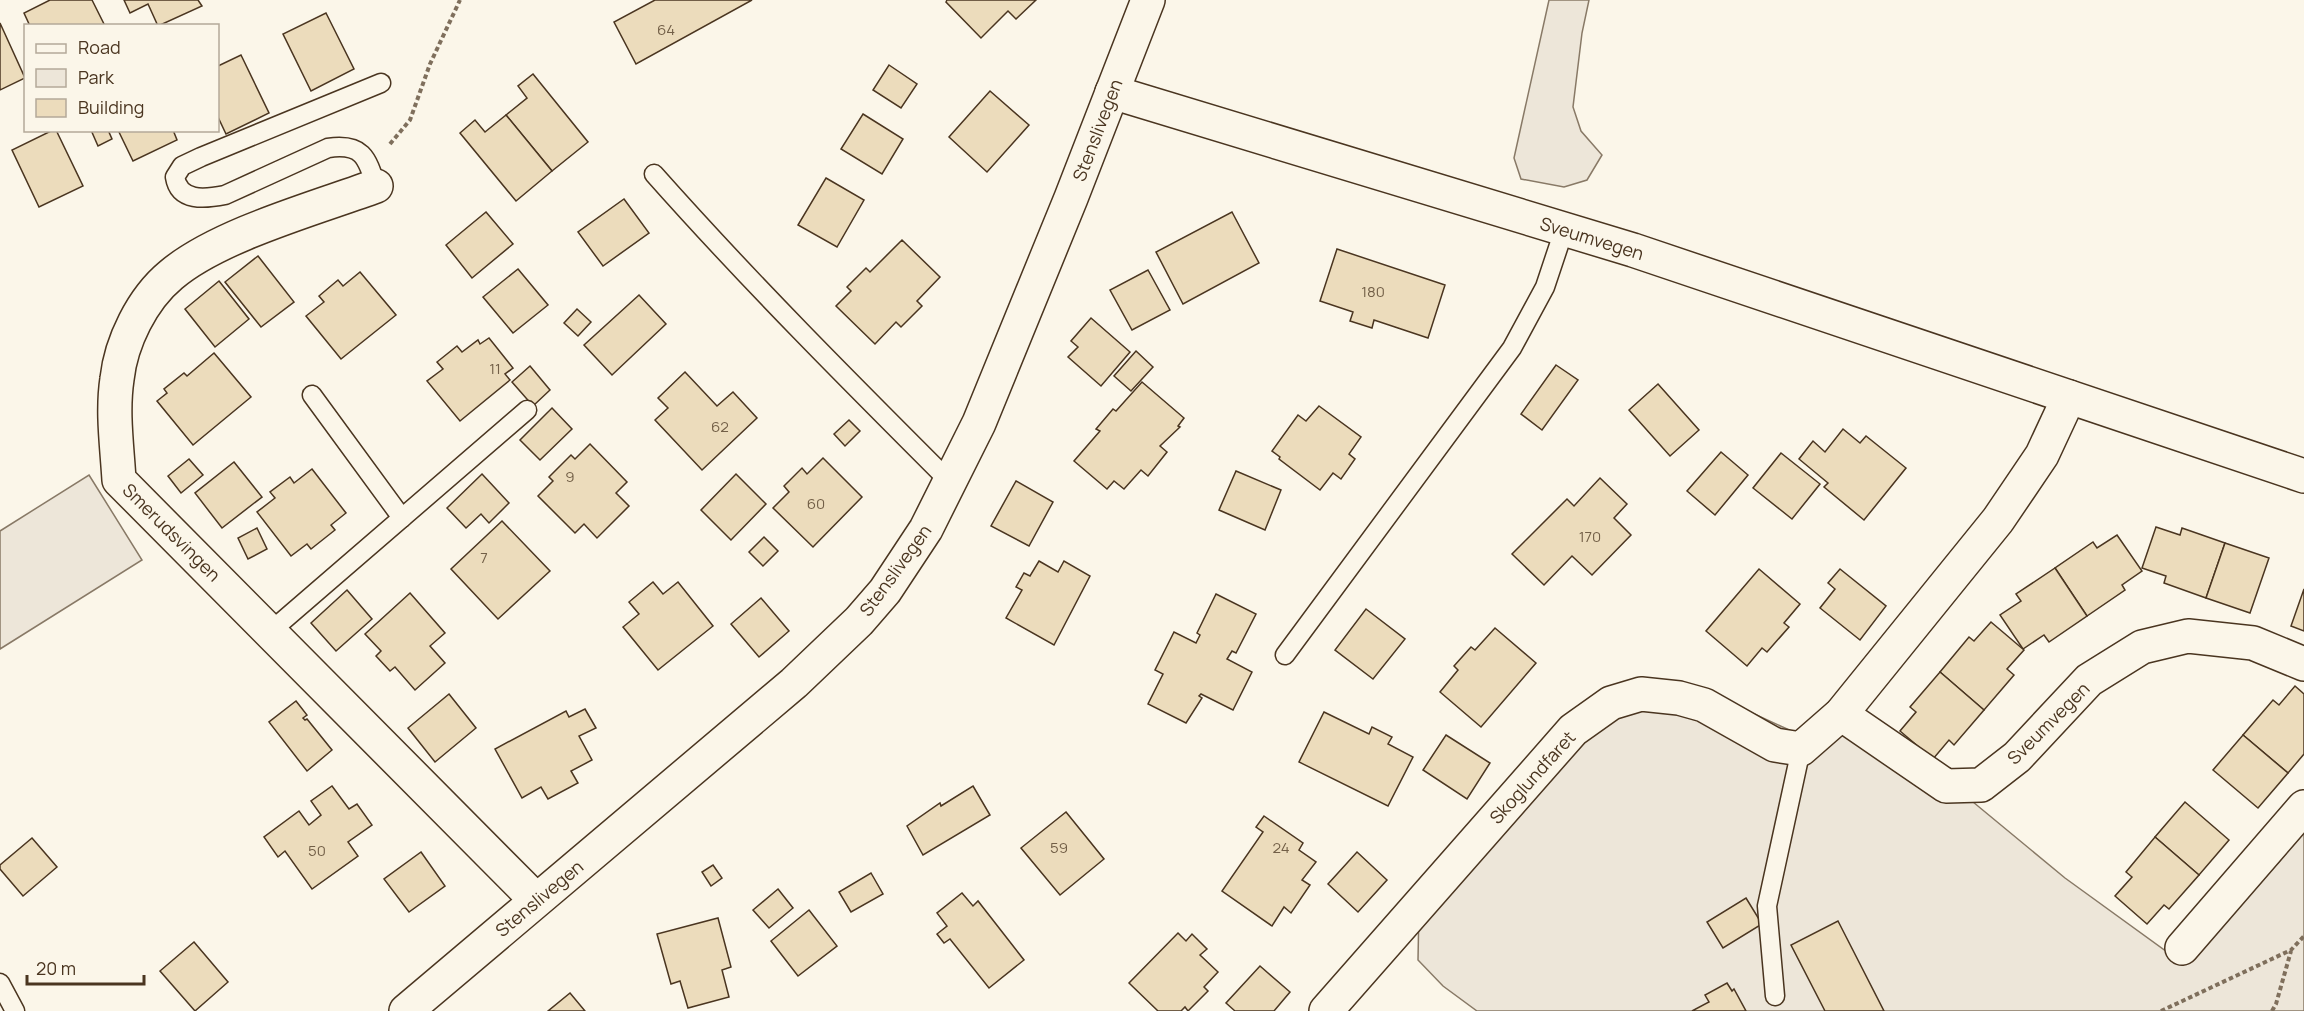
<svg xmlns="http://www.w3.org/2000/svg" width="2304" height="1011" font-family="Manrope,sans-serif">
<rect width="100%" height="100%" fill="#fbf6e9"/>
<!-- green -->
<g fill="#ede6d9" stroke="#887966" stroke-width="1.5">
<path d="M1549,0H1589L1582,33L1573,107L1581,131L1602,155L1587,180L1564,187L1521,179L1514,158Z"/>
<path d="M89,475L142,560L0,649V531Z"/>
<path d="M1700,689L1798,734L1845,713L1967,797L2065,878L2170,954L2278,863L2304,831V1011H1477L1443,986L1418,960L1419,907L1566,726Z"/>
</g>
<!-- building -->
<g fill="#ecdcbc" stroke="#4a3520" stroke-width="1.5">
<path d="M50,0H92L105,26H30L24,13Z"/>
<path d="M124,0H198L202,6L158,26L148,4L130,13Z"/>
<path d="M655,0H752L636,64L614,22Z"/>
<path d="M947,0H1036L1016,19L1008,11L981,38L946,2Z"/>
<path d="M326,13L354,69L311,91L283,34Z"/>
<path d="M0,23L25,78L0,90Z"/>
<path d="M241,55L269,113L226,134L218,117V66Z"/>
<path d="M889,65L917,84L901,108L873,90Z"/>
<path d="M533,74L588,142L552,171L506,115L527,98L518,86Z"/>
<path d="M990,91L1029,125L987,172L949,137Z"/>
<path d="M863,114L903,139L882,174L841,149Z"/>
<path d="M506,115L552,171L516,201L460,133L475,120L485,132Z"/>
<path d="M53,130H56L83,186L39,207L12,150Z"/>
<path d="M91,130H108L112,139L98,146Z"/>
<path d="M118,130H173L177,140L133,161Z"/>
<path d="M826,178L864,200L837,247L798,225Z"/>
<path d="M624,199L649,233L603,266L578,232Z"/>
<path d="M486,212L513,244L472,278L446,245Z"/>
<path d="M1232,212L1259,263L1183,304L1156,252Z"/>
<path d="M902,240L940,277L917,301L922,306L901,327L896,322L875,344L836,306L851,291L847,287L866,268L870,272Z"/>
<path d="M1337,249L1445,285L1428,338L1374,320L1372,328L1350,321L1353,312L1320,301Z"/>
<path d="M258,256L294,302L261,327L225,282Z"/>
<path d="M518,269L548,305L513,333L483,297Z"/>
<path d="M1148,270L1170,310L1132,330L1110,290Z"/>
<path d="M360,272L396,315L341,359L306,316L324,302L319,296L338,280L343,286Z"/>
<path d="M219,281L249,319L215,347L185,309Z"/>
<path d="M639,295L666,324L612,375L584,345Z"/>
<path d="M577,309L591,322L578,336L564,323Z"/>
<path d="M1091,318L1130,352L1101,386L1068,357L1078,347L1071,341Z"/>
<path d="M489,338L513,368L505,374L510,380L460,421L427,381L443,369L437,362L457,346L462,352L478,340L480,344Z"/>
<path d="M1136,351L1153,367L1131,391L1114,376Z"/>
<path d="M214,353L251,397L193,445L157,401L167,393L164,389L184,373L187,376Z"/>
<path d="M1556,365L1578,380L1542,430L1521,414Z"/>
<path d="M530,366L550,390L533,406L512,382Z"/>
<path d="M685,372L717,406L733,392L757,418L702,470L655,420L668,408L658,398Z"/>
<path d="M1142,382L1184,418L1178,426L1180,427L1160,446L1167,452L1148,476L1141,470L1124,489L1114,481L1107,489L1074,461L1100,431L1096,429L1113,409L1116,411Z"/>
<path d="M1658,384L1699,430L1670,456L1629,410Z"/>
<path d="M1319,406L1361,437L1349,454L1355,459L1341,479L1333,473L1320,490L1279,459L1280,457L1272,451L1298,415L1306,421Z"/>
<path d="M552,408L572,429L540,460L520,440Z"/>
<path d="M849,420L860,431L845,446L834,434Z"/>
<path d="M1843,429L1860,443L1866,436L1906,468L1864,520L1824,487L1828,483L1799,459L1813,441L1825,452Z"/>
<path d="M590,444L627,482L616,493L629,506L597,538L584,524L575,533L538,496L553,481L549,477L571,455L575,459Z"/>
<path d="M1721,452L1748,475L1715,515L1687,491Z"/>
<path d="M1781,453L1820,484L1792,519L1753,488Z"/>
<path d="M823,458L862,497L813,547L773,508L789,492L784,486L802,468L807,474Z"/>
<path d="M189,459L203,475L181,493L168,476Z"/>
<path d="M234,462L262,497L222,528L195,493Z"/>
<path d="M312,469L346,513L331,525L335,530L311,549L307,544L291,556L257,512L275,498L270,492L290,477L294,483Z"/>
<path d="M1236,471L1281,490L1265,530L1219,510Z"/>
<path d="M482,474L509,503L489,523L481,514L466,528L447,508Z"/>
<path d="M736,474L766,504L731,540L701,510Z"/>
<path d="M1600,478L1627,504L1614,518L1631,535L1592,575L1572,556L1544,585L1512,554L1567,499L1574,506Z"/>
<path d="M1016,481L1053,502L1029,546L991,526Z"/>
<path d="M502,521L550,571L498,619L451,569Z"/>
<path d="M2156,527L2180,535L2182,528L2225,543L2206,598L2164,583L2166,576L2142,568Z"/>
<path d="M257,528L267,549L248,559L238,538Z"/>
<path d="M2117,535L2142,571L2122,585L2125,590L2087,616L2055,568L2093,542L2097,548Z"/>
<path d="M764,537L778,551L763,566L749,552Z"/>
<path d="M2225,543L2269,558L2250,613L2206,598Z"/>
<path d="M1039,561L1058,572L1064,561L1090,576L1054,645L1006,618L1022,590L1016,587L1024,573L1030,576Z"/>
<path d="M2055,568L2087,616L2049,642L2044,635L2023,649L2000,615L2021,601L2016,594Z"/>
<path d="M1759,569L1800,604L1784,623L1789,627L1767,652L1762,648L1747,666L1706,631Z"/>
<path d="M1840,569L1886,606L1860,640L1820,608L1835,589L1828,583Z"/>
<path d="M653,582L663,594L678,582L713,626L658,670L623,627L639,614L629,602Z"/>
<path d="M2304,589V631L2291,626Z"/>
<path d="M347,590L372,619L336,651L311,623Z"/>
<path d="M410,593L445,633L430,646L445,663L415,690L395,667L390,671L376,656L381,651L365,634Z"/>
<path d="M1216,594L1256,614L1236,653L1232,651L1227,659L1252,672L1233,710L1201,694L1199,696L1202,698L1186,723L1148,704L1163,674L1155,670L1174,632L1196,643L1200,635L1197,633Z"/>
<path d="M761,598L789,631L759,657L731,624Z"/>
<path d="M1366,609L1405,639L1373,679L1335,650Z"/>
<path d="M1991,622L2024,650L2007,669L2014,675L1984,710L1940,672L1969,637L1974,641Z"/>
<path d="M1495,628L1536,663L1481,727L1440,692L1458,670L1454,666L1471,647L1475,650Z"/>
<path d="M1940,672L1984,710L1954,745L1949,740L1933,759L1900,731L1916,712L1910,707Z"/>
<path d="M2295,686L2304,694V754L2288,773L2243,735L2273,700L2279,705Z"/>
<path d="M449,694L476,728L435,762L408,728Z"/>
<path d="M296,701L307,715L303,718L305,720L307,719L332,750L307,771L269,722Z"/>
<path d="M585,709L596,728L579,736L592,760L571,771L578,783L548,799L541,787L522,798L495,749L566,711L569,717Z"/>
<path d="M1324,712L1369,734L1372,727L1392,737L1388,744L1413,757L1388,806L1299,762Z"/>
<path d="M1446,735L1490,763L1467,799L1423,770Z"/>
<path d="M2243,735L2288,773L2258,808L2213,770Z"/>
<path d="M332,786L349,809L357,804L372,825L348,842L358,856L312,889L285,851L278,857L264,837L299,811L309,825L321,815L311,801Z"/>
<path d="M973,786L990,815L923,855L907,826L940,803L941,806Z"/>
<path d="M2185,802L2229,840L2199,875L2155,837Z"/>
<path d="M1066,812L1104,859L1060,895L1021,848Z"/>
<path d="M1264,816L1303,843L1299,850L1316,862L1302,880L1310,885L1291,913L1284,907L1272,926L1222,891L1263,832L1256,827Z"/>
<path d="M2155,837L2199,875L2169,909L2164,905L2147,924L2115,896L2132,877L2126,872Z"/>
<path d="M32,838L57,867L23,896L0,869V865Z"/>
<path d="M421,852L445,886L409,912L384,879Z"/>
<path d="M1357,852L1387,880L1358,912L1328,884Z"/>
<path d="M713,865L722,878L711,886L702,872Z"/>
<path d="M871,873L883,894L851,912L839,892Z"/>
<path d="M778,889L793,908L769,928L753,910Z"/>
<path d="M962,893L973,906L978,901L1024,960L989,988L950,939L944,943L937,934L947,926L937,913Z"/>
<path d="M1746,898L1762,924L1723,948L1707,922Z"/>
<path d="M809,910L837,946L798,976L771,941Z"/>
<path d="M718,918L731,967L722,970L729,997L688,1008L680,981L671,984L657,934Z"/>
<path d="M1838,921L1884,1011H1825L1791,945Z"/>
<path d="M1178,933L1186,941L1192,934L1207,949L1200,955L1218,972L1204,987L1208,991L1188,1011L1185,1007L1181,1011H1158L1129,983Z"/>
<path d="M194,942L228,982L195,1011L160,971Z"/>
<path d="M1260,966L1290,992L1274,1011H1235L1226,1003Z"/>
<path d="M1727,983L1732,991L1734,989L1746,1011H1692L1709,1002L1705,995Z"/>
<path d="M570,993L585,1011H548Z"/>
</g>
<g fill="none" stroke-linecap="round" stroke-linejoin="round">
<defs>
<g id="service">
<path d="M654,174C749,281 850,382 951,483"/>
<path d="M376,186C367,157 362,143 328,148L225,195C205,199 179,202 175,177L182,166L201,157L381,83"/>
<path d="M312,395L402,518"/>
<path d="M271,631L527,410"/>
<path d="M1285,655L1512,348L1545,287L1564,230"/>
<path d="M0,983L15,1011"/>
<path d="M1775,996L1767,906L1801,749"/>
</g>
<g id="minor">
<path d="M1112,92L1633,250L2304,476"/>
<path d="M376,186C316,208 218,235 171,275C142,299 121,342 117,379C112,412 117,446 119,480L536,900"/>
<path d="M1841,714L1946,786L1981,785L2017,757L2089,680L2142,647L2188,636L2253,643L2304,664"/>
<path d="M2182,948L2304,807"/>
<path d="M406,1011L794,683L859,621L885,591L926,529L979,423L1071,198L1148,0"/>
<path d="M1326,1011L1573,730L1611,703L1641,694L1679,698L1704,705L1775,745L1801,749L1841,714L1998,520L2042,455L2069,397"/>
</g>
</defs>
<!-- service casing -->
<use href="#service" stroke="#4a3520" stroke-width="21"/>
<!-- minor casing -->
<use href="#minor" stroke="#4a3520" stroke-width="36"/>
<!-- path -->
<g stroke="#7f6f5c" stroke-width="4" stroke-dasharray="4.5 3" stroke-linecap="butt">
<path d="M390,144L410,120L430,64L460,0"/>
<path d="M2161,1011L2291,950L2304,936"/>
<path d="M2272,1011L2276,1004L2291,951"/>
</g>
<!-- service -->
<use href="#service" stroke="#fbf6e9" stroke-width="18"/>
<!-- minor -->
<use href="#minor" stroke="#fbf6e9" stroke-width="33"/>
</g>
<g text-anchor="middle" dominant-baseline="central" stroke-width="4.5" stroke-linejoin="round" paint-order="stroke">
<!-- number labels -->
<g font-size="15" fill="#725f47">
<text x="666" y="29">64</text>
<text x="1373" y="291">180</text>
<text x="495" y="368">11</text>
<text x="720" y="426">62</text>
<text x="570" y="476">9</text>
<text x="816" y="503">60</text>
<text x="1590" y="536">170</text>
<text x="484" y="557">7</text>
<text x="1059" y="847">59</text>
<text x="1281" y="847">24</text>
<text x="317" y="850">50</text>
</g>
<!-- street labels -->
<g font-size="18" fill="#4a3520" stroke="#fbf6e9">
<text transform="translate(1097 130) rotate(-69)">Stenslivegen</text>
<text transform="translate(1592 238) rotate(17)">Sveumvegen</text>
<text transform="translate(172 532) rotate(45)">Smerudsvingen</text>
<text transform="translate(895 570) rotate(-54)">Stenslivegen</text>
<text transform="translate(2048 723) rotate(-45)">Sveumvegen</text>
<text transform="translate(1532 777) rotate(-48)">Skoglundfaret</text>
<text transform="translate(539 898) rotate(-40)">Stenslivegen</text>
</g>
</g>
<!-- legend -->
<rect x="24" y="24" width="195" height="108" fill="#fbf6e9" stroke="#b4a999" stroke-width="1.5"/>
<rect x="36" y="44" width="30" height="9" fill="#fbf6e9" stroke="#b4a999" stroke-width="1.5"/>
<text x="78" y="54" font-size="18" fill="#4a3520">Road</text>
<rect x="36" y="69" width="30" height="18" fill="#ede6d9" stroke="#b4a999" stroke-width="1.5"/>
<text x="78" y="84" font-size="18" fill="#4a3520">Park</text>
<rect x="36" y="99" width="30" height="18" fill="#ecdcbc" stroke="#b4a999" stroke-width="1.5"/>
<text x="78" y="114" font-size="18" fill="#4a3520">Building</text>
<!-- scale -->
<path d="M27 975v9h117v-9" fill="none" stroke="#4a3520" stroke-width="3"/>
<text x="36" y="975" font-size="18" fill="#4a3520" stroke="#fbf6e9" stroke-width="4.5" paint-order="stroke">20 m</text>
</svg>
